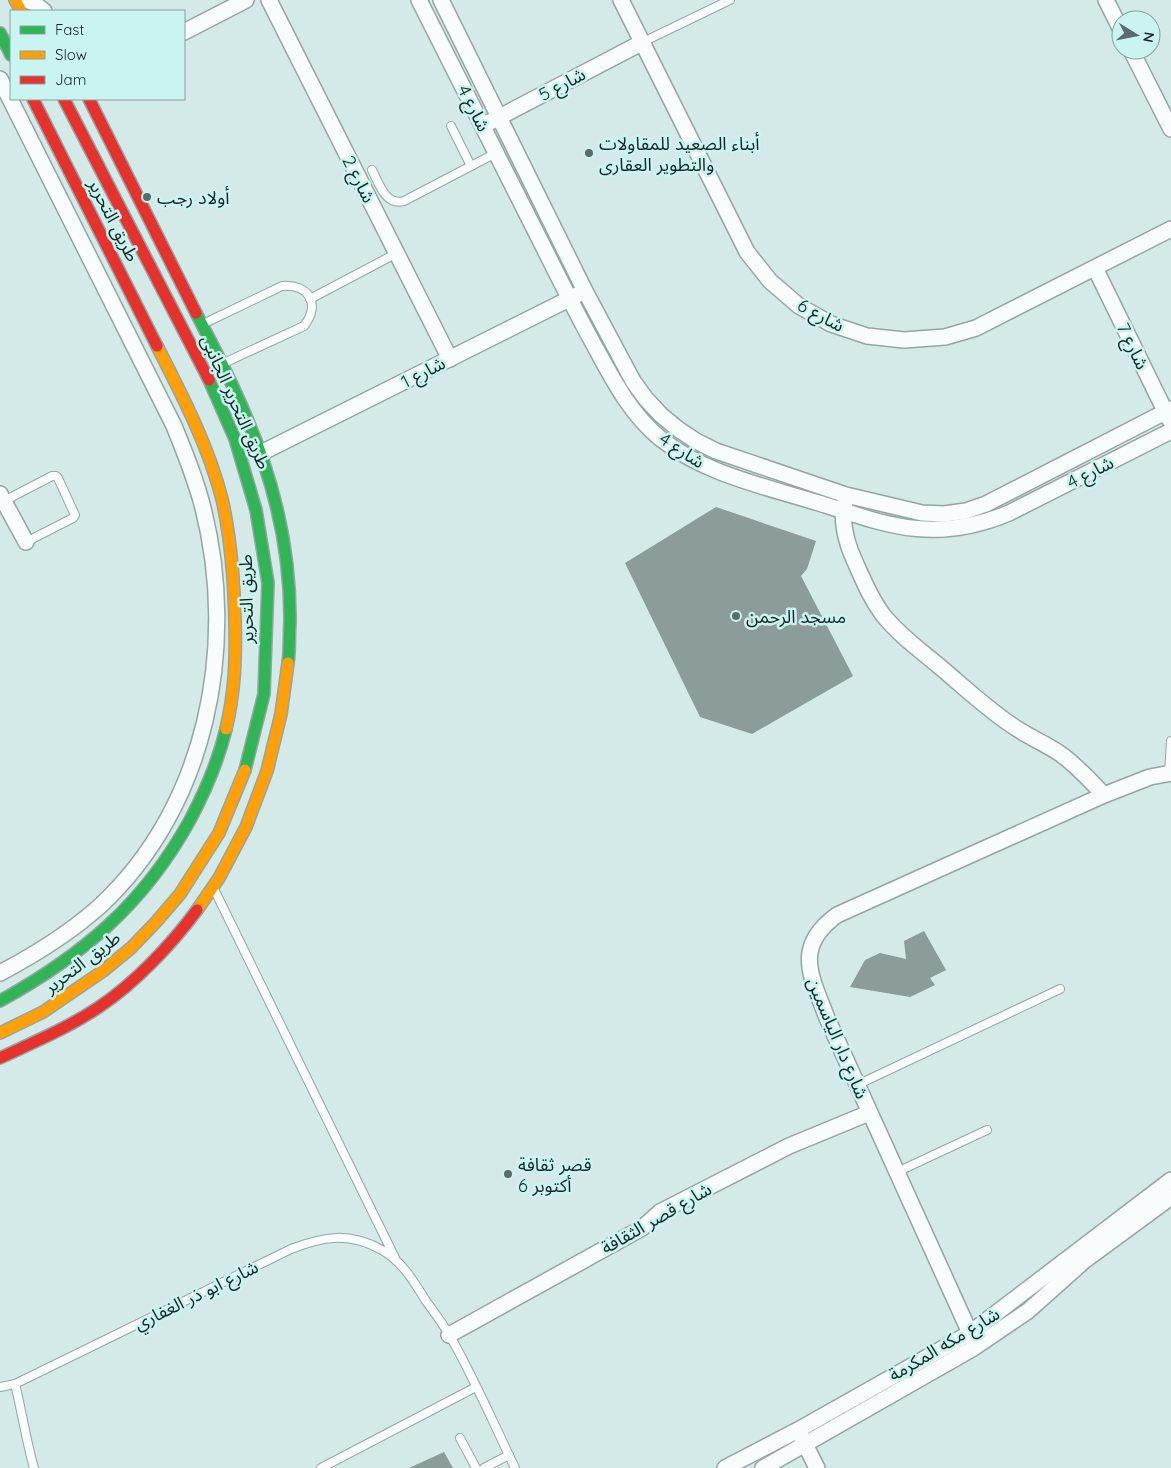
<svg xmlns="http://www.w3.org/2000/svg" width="1171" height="1468" font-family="Quicksand,'Noto Sans Arabic',sans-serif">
<rect width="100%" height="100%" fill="#d4eae8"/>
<!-- building -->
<g fill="#8b9c9a">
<path d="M716,507L816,541L807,569L801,576L853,676L752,734L700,717L625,563Z"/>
<path d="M924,931L946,970L930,978L935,985L910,997L850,987L865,960L880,953L906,959L904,941Z"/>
<path d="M444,1452L453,1468H409Z"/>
</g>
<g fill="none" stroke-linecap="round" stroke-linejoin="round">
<defs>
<g id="lane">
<path d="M643,42L730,0"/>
<path d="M451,126L471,166"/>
<path d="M372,170C379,183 385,206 404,201L496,153"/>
<path d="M310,299L397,253"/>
<path d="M203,324L282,286C309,284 321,304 304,326L224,363"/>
<path d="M4,501L52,476H56L58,478L75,515L73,518L26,542"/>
<path d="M1169,773L1171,741"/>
<path d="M214,889L395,1258"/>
<path d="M857,1085L1060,989"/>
<path d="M897,1172L987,1130"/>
<path d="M15,1384C22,1412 26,1440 34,1468"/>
<path d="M0,1387L15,1384L291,1249C325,1236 349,1232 382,1250C403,1262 414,1282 426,1301C434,1312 443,1324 450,1336C474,1378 494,1424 515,1468"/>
<path d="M460,1438L476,1468"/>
<path d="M321,1468L476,1387"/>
<path d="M484,1468L509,1455"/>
</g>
<g id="street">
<path d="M26,0L34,3L44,11"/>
<path d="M269,0L450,359"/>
<path d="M419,0C462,85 504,169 547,254C562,284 577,314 593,343C612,378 630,414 661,439C706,475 768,487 822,504C892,527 937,543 1009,513L1171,431"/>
<path d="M441,0L585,291L633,381L646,399L661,415L678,429L696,441L716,451L846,495L922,513L944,514L966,511L986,504L1171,409"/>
<path d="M621,0L747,252L770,281L799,306L831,324L867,336L904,340L945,337L976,328L1171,229"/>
<path d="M1106,0L1121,30"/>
<path d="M184,32L246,0"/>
<path d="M1131,50L1171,129"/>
<path d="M0,79L174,426C185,453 196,480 203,508C238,646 207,807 100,906C70,933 36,954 0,973"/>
<path d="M490,122L643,42"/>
<path d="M1095,268L1169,419"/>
<path d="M261,453L577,295"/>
<path d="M0,494L26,542"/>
<path d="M845,502C840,523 847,545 856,564C864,582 871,599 883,615C899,635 920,650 939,666C964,687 989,711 1016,728C1031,738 1048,745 1062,755C1078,767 1091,781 1104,795"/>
<path d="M970,1333L827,1018C811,976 793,947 837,915L1104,795L1150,777L1171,773"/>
<path d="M449,1335L642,1228L660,1212L789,1146L869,1113"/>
<path d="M801,1436L817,1468"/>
<path d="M725,1468L798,1430L970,1333L1171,1180"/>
<path d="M763,1468L972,1349L1028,1311L1084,1261L1171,1197"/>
</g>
<g id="fast">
<path d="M0,33L11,55"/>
<path d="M196,313C249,414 291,504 290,622C289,635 290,649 288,663"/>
<path d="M209,380L235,439L256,510L268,583L264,694L245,770"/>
<path d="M0,1001C83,955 144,904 190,820C206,790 218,762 226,729"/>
</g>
<g id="slow">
<path d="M15,0L21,11"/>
<path d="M157,346C182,395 208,445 222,499C231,539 234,579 235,620C236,658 235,691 226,729"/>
<path d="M197,910L219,878L246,827L267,771L281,714L288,663"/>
<path d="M0,1033L43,1012L103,971L131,948L156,922L180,894L219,833L245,770"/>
</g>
<g id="jam">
<path d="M33,99L157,346"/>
<path d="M64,99L209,380"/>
<path d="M89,99L196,313"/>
<path d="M0,1058C34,1042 68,1028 99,1007C134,984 172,944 197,910"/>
</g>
</defs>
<!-- lane casing -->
<use href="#lane" stroke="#94a5a3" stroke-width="10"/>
<!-- street casing -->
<use href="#street" stroke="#94a5a3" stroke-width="18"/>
<!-- fast casing -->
<use href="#fast" stroke="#94a5a3" stroke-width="14"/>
<!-- slow casing -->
<use href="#slow" stroke="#94a5a3" stroke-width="14"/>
<!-- jam casing -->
<use href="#jam" stroke="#94a5a3" stroke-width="14"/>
<!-- lane -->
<use href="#lane" stroke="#f9fcfc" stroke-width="8"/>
<!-- street -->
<use href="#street" stroke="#f9fcfc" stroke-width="15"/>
<!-- fast -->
<use href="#fast" stroke="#30b455" stroke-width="11"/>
<!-- slow -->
<use href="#slow" stroke="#ff9f0a" stroke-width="11"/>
<!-- jam -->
<use href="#jam" stroke="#e5322d" stroke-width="11"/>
</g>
<!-- markers -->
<g fill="#596b6a" stroke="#caf4f0" stroke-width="2">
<circle cx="589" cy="153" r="5"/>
<circle cx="147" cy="197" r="5"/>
<circle cx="736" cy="616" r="5"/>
<circle cx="508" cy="1174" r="5"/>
</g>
<g text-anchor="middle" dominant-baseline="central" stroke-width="5" stroke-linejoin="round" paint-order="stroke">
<!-- street labels -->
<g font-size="18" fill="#172726" stroke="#caf4f0">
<text transform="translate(562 84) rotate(-28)">شارع 5</text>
<text transform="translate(474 108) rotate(63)">شارع 4</text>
<text transform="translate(359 179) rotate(63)">شارع 2</text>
<text transform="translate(114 220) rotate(63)">طريق التحرير</text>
<text transform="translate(821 315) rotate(28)">شارع 6</text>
<text transform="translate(1133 346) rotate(64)">شارع 7</text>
<text transform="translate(423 372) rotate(-27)">شارع 1</text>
<text transform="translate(236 402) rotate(66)">طريق التحرير الجانبى</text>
<text transform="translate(682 450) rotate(33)">شارع 4</text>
<text transform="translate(1090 472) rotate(-27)">شارع 4</text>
<text transform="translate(246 599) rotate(-91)">طريق التحرير</text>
<text transform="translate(82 962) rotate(-37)">طريق التحرير</text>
<text transform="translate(838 1038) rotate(67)">شارع دار الياسمين</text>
<text transform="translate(656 1218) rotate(-30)">شارع قصر الثقافة</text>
<text transform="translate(196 1295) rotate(-26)">شارع ابو ذر الغفاري</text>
<text transform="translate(944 1344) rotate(-31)">شارع مكه المكرمة</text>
</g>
<!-- poi labels -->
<g font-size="18" fill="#172726" stroke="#caf4f0" text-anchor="start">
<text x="599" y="143">أبناء الصعيد للمقاولات<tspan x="599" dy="21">والتطوير العقارى</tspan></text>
<text x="157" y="197">أولاد رجب</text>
<text x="746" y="616">مسجد الرحمن</text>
<text x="518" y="1164">قصر ثقافة<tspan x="518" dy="21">6 أكتوبر</tspan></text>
</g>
</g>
<!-- legend -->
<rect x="10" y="10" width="175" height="90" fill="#caf4f0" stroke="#82a29f"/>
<rect x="20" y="26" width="25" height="8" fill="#30b455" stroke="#82a29f"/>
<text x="55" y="35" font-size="15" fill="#172726">Fast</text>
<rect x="20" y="51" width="25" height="8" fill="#ff9f0a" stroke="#82a29f"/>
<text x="55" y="60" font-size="15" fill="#172726">Slow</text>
<rect x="20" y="76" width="25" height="8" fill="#e5322d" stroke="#82a29f"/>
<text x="55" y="85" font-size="15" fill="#172726">Jam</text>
<!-- north arrow -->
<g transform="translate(1136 35) rotate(100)"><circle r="24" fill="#caf4f0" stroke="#82a29f"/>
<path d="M0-4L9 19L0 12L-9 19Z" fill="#596b6a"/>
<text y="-8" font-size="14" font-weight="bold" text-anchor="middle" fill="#172726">N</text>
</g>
</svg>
